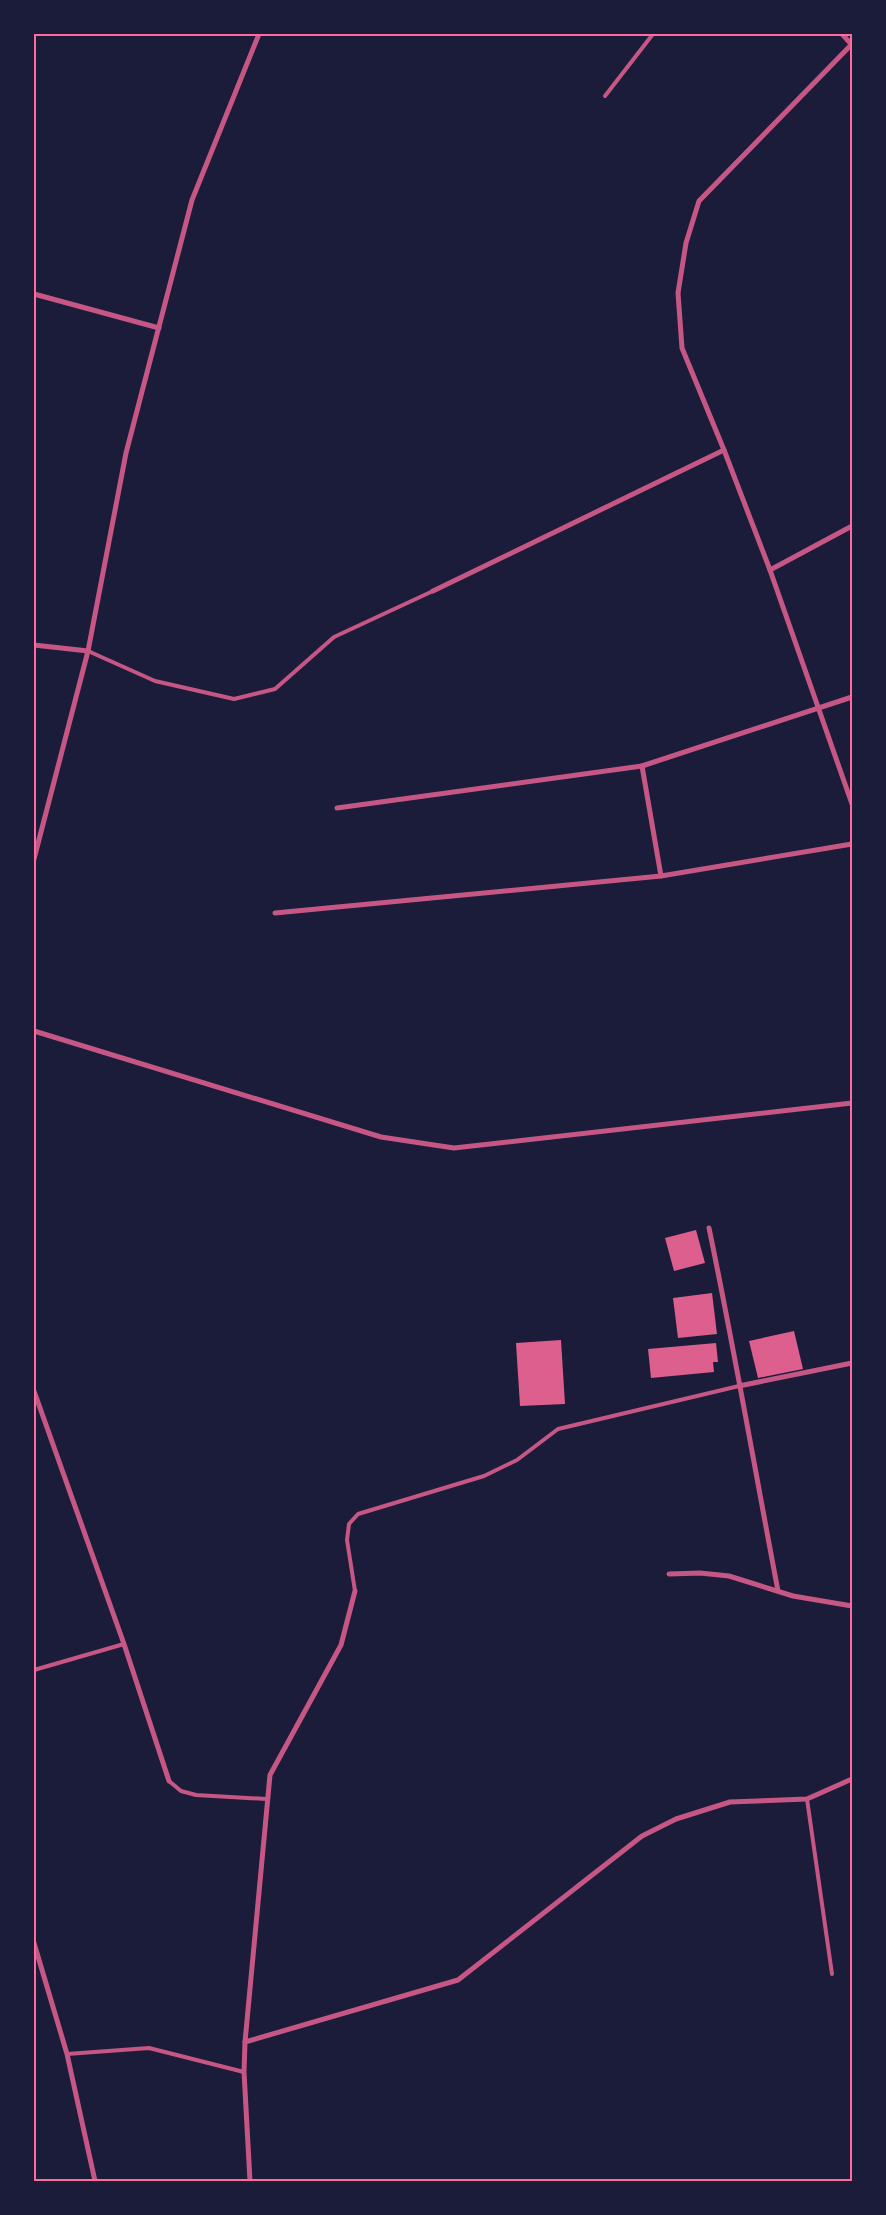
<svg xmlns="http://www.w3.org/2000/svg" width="886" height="2215" font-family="'Varela Round',sans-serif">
<rect width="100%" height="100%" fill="#1b1b3a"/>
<!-- building -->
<g fill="#dd5f8e">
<path d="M696,1230L705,1263L674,1271L665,1238Z"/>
<path d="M712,1293L717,1334L678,1338L673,1298Z"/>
<path d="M794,1331L803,1369L758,1378L749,1341Z"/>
<path d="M561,1340L565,1404L520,1406L516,1343Z"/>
<path d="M716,1343L718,1362H713L714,1372L651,1378L648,1349Z"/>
</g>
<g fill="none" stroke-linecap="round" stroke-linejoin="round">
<!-- service -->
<g stroke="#c65784" stroke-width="4">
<path d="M605,96L653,34"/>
<path d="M88,651L155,681L234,699L275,689L334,637L433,591"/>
<path d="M355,1591L347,1540L349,1524L358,1514L484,1476L517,1460L558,1429L739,1386"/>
<path d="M34,1670L124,1644"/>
<path d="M169,1781L181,1791L196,1795L267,1799"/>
<path d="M807,1799L832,1974"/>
<path d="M67,2054L149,2048L244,2072"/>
</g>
<!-- minor -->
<g stroke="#c65784" stroke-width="5">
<path d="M842,34L852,45"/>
<path d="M852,44L699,201L686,243L678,293L682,348L724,450L770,570L852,804"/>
<path d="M34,294L159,328"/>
<path d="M770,570L852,526"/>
<path d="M433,591L724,450"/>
<path d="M34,645L88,651"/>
<path d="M642,766L661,876"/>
<path d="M337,808L642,766L852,697"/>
<path d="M34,859L88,651L126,453L192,200L259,34"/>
<path d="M275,913L661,876L852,844"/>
<path d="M34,1031L381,1137L454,1148L852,1103"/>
<path d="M709,1228C734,1348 755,1470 778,1591"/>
<path d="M739,1386L852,1363"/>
<path d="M34,1391L124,1644L169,1781"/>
<path d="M669,1574L700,1573L729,1576L793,1596L852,1606"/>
<path d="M34,1943L67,2054L95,2181"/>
<path d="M245,2042L458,1980L642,1836L676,1819L730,1802L807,1799L852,1779"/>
<path d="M250,2181L244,2072L245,2042L270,1775L341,1645L355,1591"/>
</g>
</g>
<!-- border -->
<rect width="886" height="2215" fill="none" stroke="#1b1b3a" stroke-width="70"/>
<rect x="35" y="35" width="816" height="2145" fill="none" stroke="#ff6b9d" stroke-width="2"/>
</svg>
